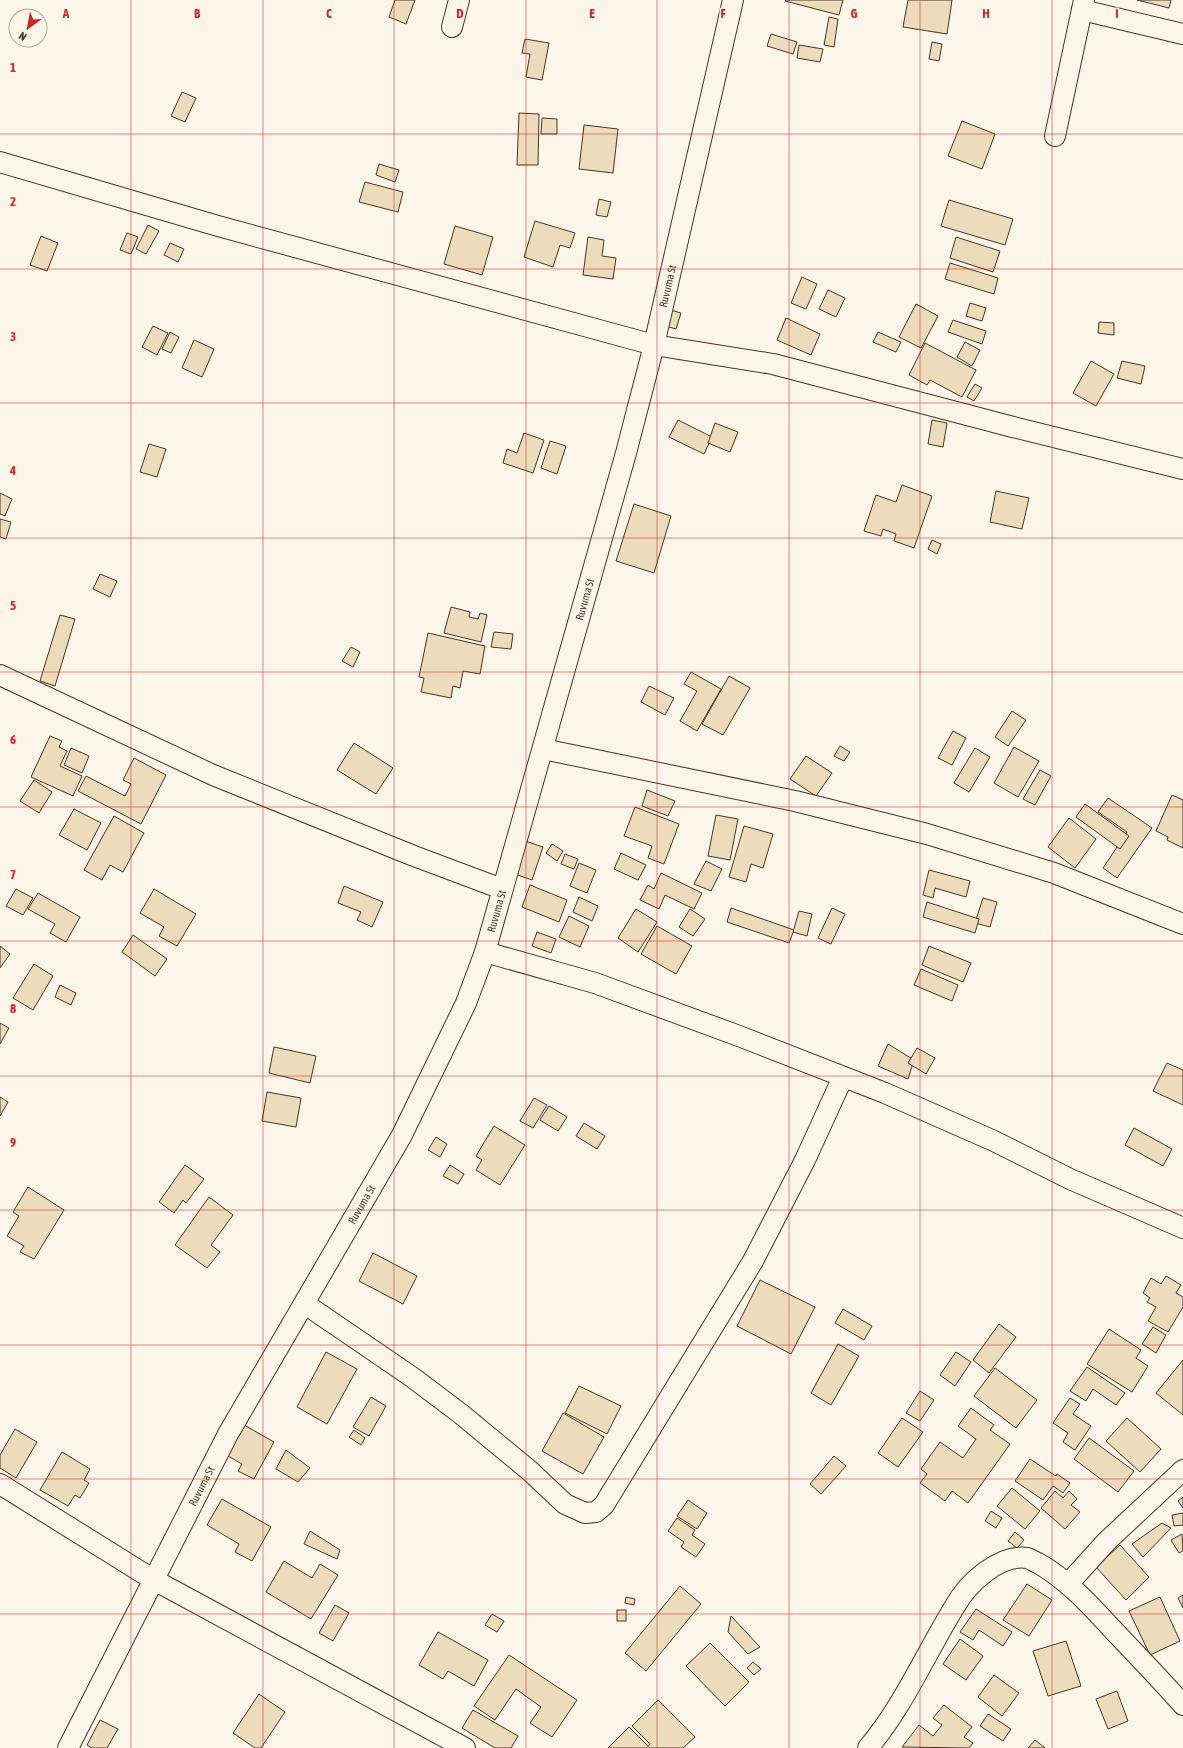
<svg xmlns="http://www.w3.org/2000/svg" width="1183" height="1748" font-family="'Asap Condensed',sans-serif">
<rect width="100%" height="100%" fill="#fbf6e9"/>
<!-- building -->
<g fill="#ecdcbc" stroke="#4a3520">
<path d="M395,0H415L406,24L389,17Z"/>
<path d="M786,0H843L839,15L785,1Z"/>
<path d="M908,0H952L947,34L903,27Z"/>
<path d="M1137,0H1171L1169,8Z"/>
<path d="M829,17L838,19L834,47L824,45Z"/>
<path d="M771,34L797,42L793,54L767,46Z"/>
<path d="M525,39L549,43L542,80L526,77L530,54L522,53Z"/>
<path d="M932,42L942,44L939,61L929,59Z"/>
<path d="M799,45L823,49L820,62L797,58Z"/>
<path d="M182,92L196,98L185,122L171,116Z"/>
<path d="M519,113L539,114L538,165H517Z"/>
<path d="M542,118L557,119V134H541Z"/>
<path d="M962,121L995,134L982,169L948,156Z"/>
<path d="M584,125L618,129L613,173L579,169Z"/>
<path d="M379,164L399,170L395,182L376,175Z"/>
<path d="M365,182L403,192L398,212L359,202Z"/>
<path d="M599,199L611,202L607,217L596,215Z"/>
<path d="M949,200L1013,219L1005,245L941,226Z"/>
<path d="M535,221L575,233L570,248L560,245L553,267L524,257Z"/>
<path d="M148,225L159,231L146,254L136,249Z"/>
<path d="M455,226L493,237L482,275L444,264Z"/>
<path d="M127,233L138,237L131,254L120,250Z"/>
<path d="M41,236L58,243L47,271L30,265Z"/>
<path d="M588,237L604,240L602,256L616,258L613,279L583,275Z"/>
<path d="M956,237L1000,251L993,272L950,258Z"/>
<path d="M170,243L184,249L178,262L164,255Z"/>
<path d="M950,263L998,278L994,294L945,279Z"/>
<path d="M802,277L817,284L806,309L791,303Z"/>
<path d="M828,290L845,298L836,317L819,309Z"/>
<path d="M970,303L986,308L982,321L966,316Z"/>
<path d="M916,304L938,316L921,348L899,337Z"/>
<path d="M667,309L681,313L676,329L662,325Z"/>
<path d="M786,318L820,334L811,355L777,340Z"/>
<path d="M953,320L986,331L982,344L948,332Z"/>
<path d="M1099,322L1114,323V335L1098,333Z"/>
<path d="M153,326L168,333L157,355L142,347Z"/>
<path d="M170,332L179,337L171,353L162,349Z"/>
<path d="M878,332L901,342L896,352L873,342Z"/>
<path d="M194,340L214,349L202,377L182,368Z"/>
<path d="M965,342L980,350L972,366L957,357Z"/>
<path d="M925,343L976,370L962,397L930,380L927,385L909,375Z"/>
<path d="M1091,361L1114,374L1096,406L1073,393Z"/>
<path d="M1122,361L1145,366L1141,384L1117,378Z"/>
<path d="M975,384L982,388L974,401L967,397Z"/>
<path d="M678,420L712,437L704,454L669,437Z"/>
<path d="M932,420L947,423L943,447L928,444Z"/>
<path d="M715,423L738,432L730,452L708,443Z"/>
<path d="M524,433L544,440L533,473L503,463L507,449L517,453Z"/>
<path d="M550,441L566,446L557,474L541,468Z"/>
<path d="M149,444L166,449L157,477L140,472Z"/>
<path d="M902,485L932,496L914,548L894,541L896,534L883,529L881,536L864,531L876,495L896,502Z"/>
<path d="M996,491L1029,498L1022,529L990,522Z"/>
<path d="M0,493L12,499L5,516L0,514Z"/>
<path d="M634,504L671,516L654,573L616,561Z"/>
<path d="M0,519L11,522L6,539L0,537Z"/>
<path d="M932,540L941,544L937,554L928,549Z"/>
<path d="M100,574L117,581L110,597L93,589Z"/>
<path d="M451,607L470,612L469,617L478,619L480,613L487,615L481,642L444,633Z"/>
<path d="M60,615L75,619L55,686L40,681Z"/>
<path d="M494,632L513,634L511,649L491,647Z"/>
<path d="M428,633L485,646L480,674L463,671L460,688L453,686L451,698L421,692L424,678L419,677Z"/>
<path d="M351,647L360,652L353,667L342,661Z"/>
<path d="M691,672L721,689L697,731L680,721L697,691L684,684Z"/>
<path d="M729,676L750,688L723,735L702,724Z"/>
<path d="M649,686L674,698L665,715L641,702Z"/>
<path d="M1012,711L1026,720L1008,746L995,737Z"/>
<path d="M953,731L966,738L952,765L938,758Z"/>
<path d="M50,736L62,741L59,747L67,751L60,766L82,776L73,796L31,777Z"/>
<path d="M354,743L393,768L376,794L337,770Z"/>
<path d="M840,746L850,752L844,761L834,756Z"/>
<path d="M1014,747L1039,761L1018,797L994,783Z"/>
<path d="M71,748L89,756L82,773L64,765Z"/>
<path d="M975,748L990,757L969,792L954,783Z"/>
<path d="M806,756L832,773L816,796L790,779Z"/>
<path d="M134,758L166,775L141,824L78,791L86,776L125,796L131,784L123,780Z"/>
<path d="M1040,770L1051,776L1035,805L1023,799Z"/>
<path d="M34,780L52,792L39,813L20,801Z"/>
<path d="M647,790L675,801L668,816L642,806Z"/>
<path d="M1172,795L1183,800V848L1167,840L1168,837L1156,831Z"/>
<path d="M1108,798L1152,828L1117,878L1103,868L1127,832L1098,812Z"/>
<path d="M1085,804L1129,836L1120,849L1076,817Z"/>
<path d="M635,807L679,824L664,864L648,858L652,846L624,836Z"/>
<path d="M74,809L101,823L87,850L59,835Z"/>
<path d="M716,815L738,819L730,860L708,856Z"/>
<path d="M114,816L144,833L123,872L110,865L102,880L84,870Z"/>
<path d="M1069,818L1096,839L1075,868L1048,847Z"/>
<path d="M744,826L773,834L763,868L751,864L746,882L729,877Z"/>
<path d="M525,841L543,847L532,880L515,874Z"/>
<path d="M552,844L563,851L557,861L546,853Z"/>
<path d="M621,853L646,865L638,880L614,869Z"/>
<path d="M565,854L578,859L574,869L561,864Z"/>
<path d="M706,861L722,869L711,891L694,884Z"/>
<path d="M579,863L596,870L587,893L570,886Z"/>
<path d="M929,870L970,881L966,897L935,888L933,898L923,895Z"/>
<path d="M661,873L702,893L694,909L665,895L659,909L640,900L648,885L654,889Z"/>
<path d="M530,885L567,900L559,922L522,907Z"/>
<path d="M344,886L383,902L372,927L357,920L361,912L338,903Z"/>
<path d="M16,889L33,898L23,915L6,906Z"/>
<path d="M154,889L196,914L177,946L159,936L164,927L140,913Z"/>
<path d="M38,893L80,917L66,942L50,933L55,924L28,909Z"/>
<path d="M579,897L598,906L592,921L573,912Z"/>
<path d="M983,898L997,902L990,927L975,923Z"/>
<path d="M927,902L979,919L975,933L923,917Z"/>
<path d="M731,908L794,930L789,943L727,922Z"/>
<path d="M832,908L845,914L831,944L818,938Z"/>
<path d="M636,909L657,922L638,952L618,938Z"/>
<path d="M690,909L705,919L693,936L679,927Z"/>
<path d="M799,911L812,914L807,936L793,932Z"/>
<path d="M569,916L589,926L580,947L559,937Z"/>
<path d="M657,926L692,946L676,974L641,954Z"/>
<path d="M537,932L556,939L551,953L532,946Z"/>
<path d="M133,935L167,959L155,976L122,952Z"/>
<path d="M0,946L10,954L0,968Z"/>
<path d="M929,946L971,963L963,982L922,965Z"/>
<path d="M34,964L53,976L33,1010L13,998Z"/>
<path d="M921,969L958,985L952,1001L914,985Z"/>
<path d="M60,985L76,993L71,1005L55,997Z"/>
<path d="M0,1023L9,1028L0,1044Z"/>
<path d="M888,1044L914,1060L908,1079L878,1066Z"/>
<path d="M274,1047L316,1056L310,1083L269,1073Z"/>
<path d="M917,1048L935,1058L926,1074L908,1063Z"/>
<path d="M1167,1063L1183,1070V1105L1153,1091Z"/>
<path d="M267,1092L301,1098L296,1127L262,1121Z"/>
<path d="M0,1097L8,1102L0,1116Z"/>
<path d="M534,1098L547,1105L533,1128L520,1121Z"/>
<path d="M549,1106L567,1117L558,1131L540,1120Z"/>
<path d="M584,1123L605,1136L597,1149L576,1136Z"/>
<path d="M494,1126L525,1145L500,1185L476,1170L482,1160L476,1156Z"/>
<path d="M1134,1128L1172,1149L1163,1166L1125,1145Z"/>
<path d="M436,1137L447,1144L440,1157L428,1150Z"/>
<path d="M185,1165L204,1179L186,1203L183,1200L174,1213L159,1202Z"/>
<path d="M450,1165L464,1174L458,1184L443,1176Z"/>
<path d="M28,1187L64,1210L34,1259L20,1252L24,1246L7,1236L19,1216L13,1212Z"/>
<path d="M209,1197L233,1215L211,1245L220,1252L207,1268L175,1245Z"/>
<path d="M373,1253L417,1276L403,1304L359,1281Z"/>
<path d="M1166,1276L1181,1285L1176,1293L1183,1297V1307L1168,1332L1148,1321L1156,1307L1147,1302L1150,1298L1143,1293L1151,1278L1161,1284Z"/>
<path d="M760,1280L815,1307L791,1354L737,1326Z"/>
<path d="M843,1309L872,1326L864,1340L835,1323Z"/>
<path d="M999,1324L1016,1337L989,1373L973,1360Z"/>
<path d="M1153,1327L1166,1335L1156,1353L1142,1344Z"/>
<path d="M1109,1329L1141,1350L1136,1358L1148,1366L1132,1392L1087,1364Z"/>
<path d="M838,1344L859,1356L831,1405L811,1393Z"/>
<path d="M326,1352L357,1369L327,1424L297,1407Z"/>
<path d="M956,1352L971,1362L955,1386L940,1375Z"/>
<path d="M1183,1360V1415L1156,1393Z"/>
<path d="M1087,1367L1125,1393L1116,1405L1093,1389L1086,1401L1070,1391Z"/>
<path d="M995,1368L1037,1400L1016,1428L974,1396Z"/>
<path d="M579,1386L621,1406L607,1434L565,1413Z"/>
<path d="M920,1391L934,1400L920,1421L906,1413Z"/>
<path d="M371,1397L386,1406L369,1436L353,1427Z"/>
<path d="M1070,1398L1080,1404L1073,1414L1091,1426L1075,1450L1063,1442L1068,1433L1053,1423Z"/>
<path d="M971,1408L994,1425L990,1430L1010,1444L968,1503L952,1491L945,1501L920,1483L927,1474L921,1469L940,1442L963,1458L976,1439L958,1426Z"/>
<path d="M563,1413L604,1437L583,1474L542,1451Z"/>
<path d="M902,1418L923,1432L898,1467L878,1453Z"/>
<path d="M1127,1418L1161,1449L1140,1472L1106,1441Z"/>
<path d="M244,1425L274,1442L254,1479L238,1471L242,1464L228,1456Z"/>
<path d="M15,1429L37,1442L16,1478L0,1468V1455Z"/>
<path d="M354,1430L365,1438L361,1445L349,1437Z"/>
<path d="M1089,1438L1134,1471L1118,1492L1074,1459Z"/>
<path d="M286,1450L310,1468L298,1482L276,1469Z"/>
<path d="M62,1452L90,1469L84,1480L89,1483L80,1498L75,1495L68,1506L40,1490Z"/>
<path d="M834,1456L846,1466L821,1494L810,1484Z"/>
<path d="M1030,1459L1056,1476L1057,1474L1070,1483L1063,1493L1053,1486L1043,1500L1015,1481Z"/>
<path d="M1012,1488L1040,1511L1025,1529L997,1506Z"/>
<path d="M1055,1491L1063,1498L1069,1491L1077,1499L1071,1505L1080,1512L1065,1529L1041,1508Z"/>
<path d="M1183,1497V1508L1178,1501Z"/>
<path d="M222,1499L271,1527L252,1561L235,1552L239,1544L207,1525Z"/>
<path d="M688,1500L707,1513L697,1529L677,1516Z"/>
<path d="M991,1511L1002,1518L996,1528L985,1521Z"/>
<path d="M1183,1513V1525L1174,1526L1172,1515Z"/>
<path d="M677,1518L695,1530L692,1535L705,1544L696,1557L681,1547L684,1542L668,1531Z"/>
<path d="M1162,1523L1171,1528L1143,1557L1132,1544Z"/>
<path d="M310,1531L340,1550L337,1559L304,1544Z"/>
<path d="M1015,1532L1024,1540L1017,1548L1008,1541Z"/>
<path d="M1182,1534L1183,1551L1179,1553L1171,1540Z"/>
<path d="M1120,1545L1149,1577L1126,1600L1096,1567Z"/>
<path d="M284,1561L312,1578L320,1564L338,1575L311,1619L266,1592Z"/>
<path d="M1027,1584L1052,1600L1029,1636L1003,1620Z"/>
<path d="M680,1586L701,1604L646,1671L625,1653Z"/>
<path d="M1183,1595V1608L1178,1598Z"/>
<path d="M626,1597L635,1599L634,1605L625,1603Z"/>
<path d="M1160,1597L1180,1641L1150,1655L1129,1611Z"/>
<path d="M335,1605L349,1613L333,1641L319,1633Z"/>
<path d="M976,1609L1012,1632L1003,1646L979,1630L973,1640L960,1632Z"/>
<rect x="617" y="1610" width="9" height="11"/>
<path d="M492,1614L504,1621L497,1632L485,1625Z"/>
<path d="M731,1616L760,1647L748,1654L728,1632Z"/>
<path d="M438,1632L488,1660L474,1686L448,1671L443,1679L419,1665Z"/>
<path d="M960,1639L983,1656L966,1680L943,1664Z"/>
<path d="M1066,1641L1081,1686L1048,1696L1033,1651Z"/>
<path d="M710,1643L749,1682L725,1706L686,1666Z"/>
<path d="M509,1655L577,1700L552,1737L530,1723L541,1707L516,1689L495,1720L474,1706Z"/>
<path d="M753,1662L761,1669L754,1675L747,1668Z"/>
<path d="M994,1675L1019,1693L1002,1716L978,1697Z"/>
<path d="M1117,1691L1128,1721L1108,1729L1096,1699Z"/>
<path d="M259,1694L285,1712L261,1748H255L233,1733Z"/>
<path d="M658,1700L695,1737L683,1748H608L629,1727L648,1746L650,1744L632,1726Z"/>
<path d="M944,1705L972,1727L964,1737L973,1743L969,1748L902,1747L919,1725L933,1736L942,1725L933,1718Z"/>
<path d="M473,1710L518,1736L511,1748H495L462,1728Z"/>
<path d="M988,1714L1011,1729L1003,1741L980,1726Z"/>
<path d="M100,1720L118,1729L107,1748H92L87,1745Z"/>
<path d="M1035,1740L1045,1748H1028Z"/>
</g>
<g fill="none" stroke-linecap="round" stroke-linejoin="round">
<defs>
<g id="minor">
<path d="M1082,10L1183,34"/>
<path d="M452,27L459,0"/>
<path d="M1055,136L1084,0"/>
<path d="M0,162L218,226L654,345L773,364L1013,427L1183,469"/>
<path d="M0,675L213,775L414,856L502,889"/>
<path d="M543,749L795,801L927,834L1054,873L1183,924"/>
<path d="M485,952L595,983L739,1036L885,1093L994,1141L1070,1179L1183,1228"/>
<path d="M305,1304L412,1377L461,1414L530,1471L565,1504L585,1513L596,1512L604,1505L753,1261L805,1160L843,1077"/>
<path d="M0,1484L154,1580L465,1748"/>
<path d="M1068,1584L1107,1541L1183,1470"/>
<path id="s1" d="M68,1748L228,1434L402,1135L466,1003L485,952L626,453L654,345L733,0"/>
<path d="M868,1748C904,1705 926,1653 955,1606C968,1583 999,1554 1027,1558C1031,1559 1035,1562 1038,1563C1069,1581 1091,1606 1115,1632C1138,1656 1161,1680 1183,1705"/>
</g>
</defs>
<!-- minor casing -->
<use href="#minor" stroke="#4a3520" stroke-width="22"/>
<!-- minor -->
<use href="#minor" stroke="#fbf6e9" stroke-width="20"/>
</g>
<!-- grid -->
<path fill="none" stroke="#d62828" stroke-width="1" stroke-opacity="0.55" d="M131,0V1748M263,0V1748M394,0V1748M526,0V1748M657,0V1748M789,0V1748M920,0V1748M1052,0V1748M0,134H1183M0,269H1183M0,403H1183M0,538H1183M0,672H1183M0,807H1183M0,941H1183M0,1076H1183M0,1210H1183M0,1345H1183M0,1479H1183M0,1614H1183"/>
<g text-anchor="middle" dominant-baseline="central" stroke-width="3" stroke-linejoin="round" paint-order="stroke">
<!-- street labels -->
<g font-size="11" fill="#4a3520" stroke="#fbf6e9">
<text stroke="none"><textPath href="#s1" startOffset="1590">Ruvuma St</textPath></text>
<text stroke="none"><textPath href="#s1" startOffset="1266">Ruvuma St</textPath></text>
<text stroke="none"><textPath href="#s1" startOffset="942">Ruvuma St</textPath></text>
<text stroke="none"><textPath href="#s1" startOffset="618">Ruvuma St</textPath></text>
<text stroke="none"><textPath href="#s1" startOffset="294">Ruvuma St</textPath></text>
</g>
</g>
<g font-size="13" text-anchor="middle" font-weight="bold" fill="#d62828" stroke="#fbf6e9" stroke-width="3" stroke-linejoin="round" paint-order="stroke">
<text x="66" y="18">A</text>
<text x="197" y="18">B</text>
<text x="329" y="18">C</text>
<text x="460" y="18">D</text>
<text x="592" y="18">E</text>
<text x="723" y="18">F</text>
<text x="854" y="18">G</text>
<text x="986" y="18">H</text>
<text x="1117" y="18">I</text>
<text x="13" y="72">1</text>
<text x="13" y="206">2</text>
<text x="13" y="341">3</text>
<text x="13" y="475">4</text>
<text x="13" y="610">5</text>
<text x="13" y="744">6</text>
<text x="13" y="879">7</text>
<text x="13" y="1013">8</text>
<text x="13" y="1147">9</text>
</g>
<!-- north arrow -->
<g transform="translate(28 28) rotate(212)"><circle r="19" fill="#fbf6e9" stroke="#b4a999"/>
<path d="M0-3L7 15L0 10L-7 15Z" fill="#c62828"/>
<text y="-6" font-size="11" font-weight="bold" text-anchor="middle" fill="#4a3520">N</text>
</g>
</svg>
